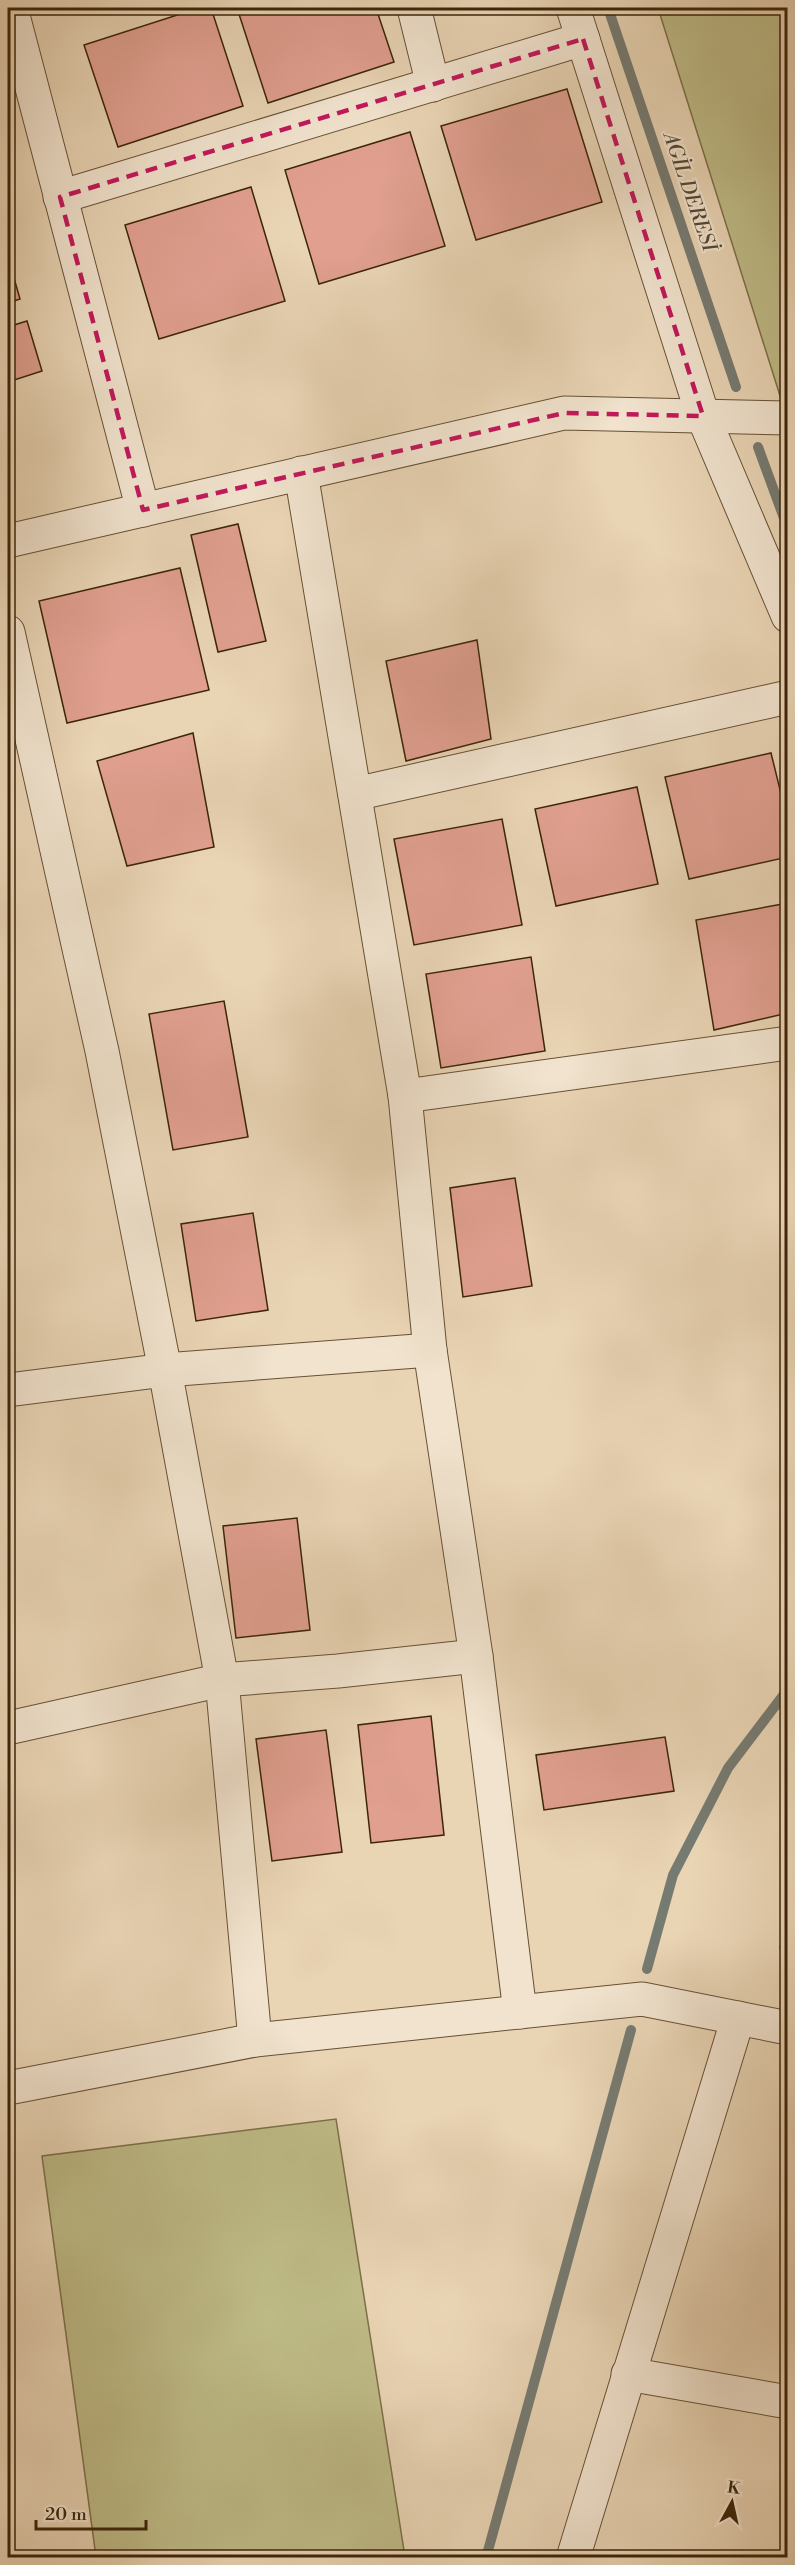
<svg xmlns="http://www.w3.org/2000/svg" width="795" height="2565" font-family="'Libre Bodoni',serif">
<rect width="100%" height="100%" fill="#e9d4b4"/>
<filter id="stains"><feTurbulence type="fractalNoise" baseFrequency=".00333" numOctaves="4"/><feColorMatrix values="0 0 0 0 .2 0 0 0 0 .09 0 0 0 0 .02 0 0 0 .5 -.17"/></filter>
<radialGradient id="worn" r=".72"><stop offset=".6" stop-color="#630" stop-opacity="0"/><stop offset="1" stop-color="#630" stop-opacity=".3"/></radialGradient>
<!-- green -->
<g fill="#bebb87" stroke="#7d7048" stroke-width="1.5">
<path d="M658,8H787V399H781Z"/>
<path d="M336,2119L405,2557H96L42,2156Z"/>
</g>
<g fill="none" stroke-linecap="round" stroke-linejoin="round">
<!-- stream -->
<g stroke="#767b72" stroke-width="10">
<path d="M608,8L736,387"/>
<path d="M758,447L788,529"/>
<path d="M647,1969L673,1875L728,1768L788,1689"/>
<path d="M486,2558L631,2030"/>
</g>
</g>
<!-- building -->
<g fill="#e09f8f" stroke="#3c250a" stroke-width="1.5">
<path d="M199,8H211L243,106L118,147L84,45Z"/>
<path d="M237,8H376L394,62L268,103Z"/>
<path d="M567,89L602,202L476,240L441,126Z"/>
<path d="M410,132L445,246L319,284L285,170Z"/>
<path d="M251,187L285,301L159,339L125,225Z"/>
<path d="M8,257L20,299L8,303Z"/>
<path d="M8,304L14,325L27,321L42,371L8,382Z"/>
<path d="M238,524L266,641L218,652L191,535Z"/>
<path d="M180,568L209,690L67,723L39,601Z"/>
<path d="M477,640L491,739L406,761L386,661Z"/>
<path d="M193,733L214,847L127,866L97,761Z"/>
<path d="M771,753L788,822V857L689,879L665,777Z"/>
<path d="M637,787L658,884L556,906L535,809Z"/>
<path d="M502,819L522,925L414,945L394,839Z"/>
<path d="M788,903V1013L714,1030L696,920Z"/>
<path d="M531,957L545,1051L441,1068L426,974Z"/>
<path d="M224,1001L248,1137L173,1150L149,1014Z"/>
<path d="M515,1178L532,1286L463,1297L450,1188Z"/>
<path d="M253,1213L268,1310L196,1321L181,1224Z"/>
<path d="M297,1518L310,1630L236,1638L223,1526Z"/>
<path d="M431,1716L444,1835L371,1843L358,1725Z"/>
<path d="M326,1730L342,1852L272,1861L256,1739Z"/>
<path d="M665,1737L674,1791L544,1810L536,1755Z"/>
<path d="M788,1911V1950L780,1948Z"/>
</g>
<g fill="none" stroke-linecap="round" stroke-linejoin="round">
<defs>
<g id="minor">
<path d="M11,8L143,510"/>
<path d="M414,8L433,85"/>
<path d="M573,8L703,416L788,616"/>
<path d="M60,197L583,39"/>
<path d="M301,473L405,1096L430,1350L476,1656L520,2012"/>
<path d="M8,541L564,413L788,418"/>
<path d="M8,632L102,1051L165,1370L222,1680L255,2040"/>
<path d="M355,794L788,697"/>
<path d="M405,1096L788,1043"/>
<path d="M8,1390L165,1370L430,1350"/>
<path d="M8,1728L222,1680L338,1671L476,1656"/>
<path d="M8,2088L255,2040L642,1999L788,2028"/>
<path d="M628,2374L788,2402"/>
<path d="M573,2558L738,2018"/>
</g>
</defs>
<!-- minor casing -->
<use href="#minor" stroke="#675134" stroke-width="35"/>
<!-- minor -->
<use href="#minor" stroke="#f1e3ce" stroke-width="33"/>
</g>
<!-- marked area -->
<path fill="none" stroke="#c2185b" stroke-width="4.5" stroke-dasharray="12 8" stroke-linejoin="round" d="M583,39L703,416L564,413L143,510L60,197Z"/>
<g text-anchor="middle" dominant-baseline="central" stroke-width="4.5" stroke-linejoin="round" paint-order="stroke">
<!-- water labels -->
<g font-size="20" font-style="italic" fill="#544936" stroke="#f1e3ce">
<text transform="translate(689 192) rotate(71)">AGİL DERESİ</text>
</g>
</g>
<!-- margin -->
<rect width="795" height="2565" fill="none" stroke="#e9d4b4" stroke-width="30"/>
<rect x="9" y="9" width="777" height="2547" fill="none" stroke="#3c250a" stroke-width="3"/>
<rect x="15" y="15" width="765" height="2535" fill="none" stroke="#3c250a" stroke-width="1.5"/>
<!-- north arrow -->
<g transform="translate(732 2502) rotate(8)" stroke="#f1e3ce" stroke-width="4.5" paint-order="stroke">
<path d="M0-4.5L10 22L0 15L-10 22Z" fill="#3c250a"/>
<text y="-9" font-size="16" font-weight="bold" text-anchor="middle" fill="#3c250a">K</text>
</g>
<!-- scale -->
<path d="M36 2520v9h110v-9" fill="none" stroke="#3c250a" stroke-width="3"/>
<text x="45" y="2520" font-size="18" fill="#3c250a" stroke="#f1e3ce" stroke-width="4.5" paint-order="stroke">20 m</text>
<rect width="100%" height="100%" filter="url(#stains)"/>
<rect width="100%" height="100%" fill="url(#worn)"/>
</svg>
